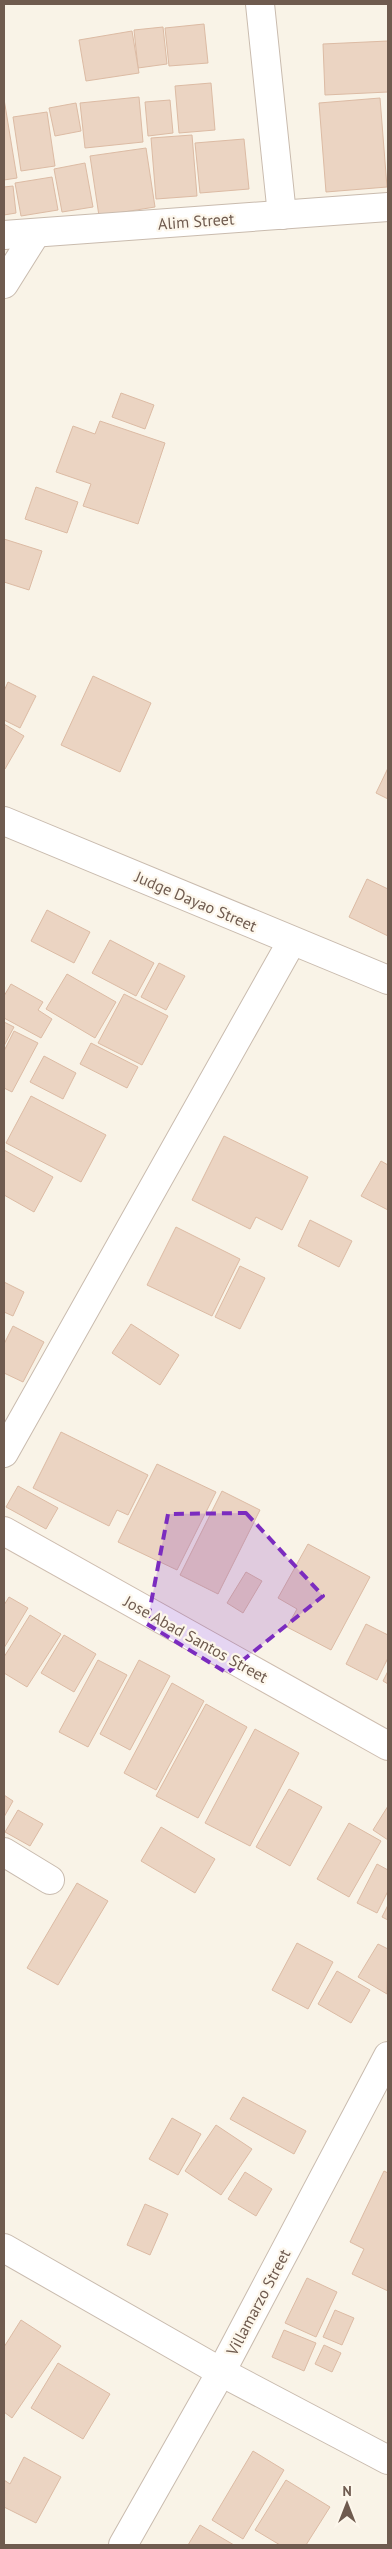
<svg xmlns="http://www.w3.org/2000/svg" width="392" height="2549" font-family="'PT Sans',sans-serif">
<rect width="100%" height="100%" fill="#f9f3e7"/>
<!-- building -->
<g fill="#ebd4c2" stroke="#dcbba4">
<path d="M204,24L208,63L169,66L165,28Z"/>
<path d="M163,27L167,64L138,68L134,30Z"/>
<path d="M132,31L139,73L86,81L79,40Z"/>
<path d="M388,41V92L325,95L323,44Z"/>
<path d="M211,83L215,130L179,133L175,86Z"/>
<path d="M139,97L143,142L85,148L80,103Z"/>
<path d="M380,98L387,187L326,192L319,103Z"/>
<path d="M4,99L17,178L4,180Z"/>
<path d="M170,100L173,133L148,136L145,102Z"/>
<path d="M76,103L81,131L55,136L49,108Z"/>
<path d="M47,112L55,166L21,171L13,117Z"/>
<path d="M192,135L197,196L156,199L151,138Z"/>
<path d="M244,139L249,189L200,193L195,143Z"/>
<path d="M146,148L155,207L99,216L90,156Z"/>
<path d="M85,163L93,207L62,212L54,169Z"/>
<path d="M52,177L58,210L21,216L15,183Z"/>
<path d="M13,186L16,213L4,215V187Z"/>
<path d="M121,393L154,405L145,429L112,417Z"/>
<path d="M100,421L165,443L138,524L83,506L91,484L56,472L73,426L95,434Z"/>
<path d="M36,487L78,502L67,533L25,519Z"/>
<path d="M4,539L42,551L29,590L4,582Z"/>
<path d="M93,676L151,703L120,772L61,745Z"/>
<path d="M8,682L36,696L20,728L4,720V691Z"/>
<path d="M4,724L24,736L5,769H4Z"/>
<path d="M388,768V799L376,793Z"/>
<path d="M367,879L388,889V936L349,917Z"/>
<path d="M47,910L90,932L74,963L31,941Z"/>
<path d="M110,940L154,963L136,996L92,973Z"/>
<path d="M159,963L185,976L166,1010L141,997Z"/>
<path d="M67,974L116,1002L95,1038L46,1009Z"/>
<path d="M11,984L43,1002L38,1010L52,1019L41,1038L4,1018V996Z"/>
<path d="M124,994L168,1016L142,1065L98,1043Z"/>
<path d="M4,1022L14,1027L4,1046Z"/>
<path d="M14,1031L38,1043L12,1092L4,1088V1051Z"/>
<path d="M91,1043L138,1067L127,1088L80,1064Z"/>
<path d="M44,1056L76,1073L63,1099L30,1082Z"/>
<path d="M31,1096L106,1135L81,1182L6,1143Z"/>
<path d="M224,1136L308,1177L282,1230L256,1217L250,1229L192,1200Z"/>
<path d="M4,1150L53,1177L34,1212L4,1195Z"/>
<path d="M381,1161L388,1165V1210L361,1196Z"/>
<path d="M310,1220L352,1241L339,1267L298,1246Z"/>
<path d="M176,1227L240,1259L212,1316L147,1285Z"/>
<path d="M240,1266L265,1278L240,1329L215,1317Z"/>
<path d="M4,1282L24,1292L13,1316L4,1312Z"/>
<path d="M131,1324L179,1355L160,1385L112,1353Z"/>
<path d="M13,1326L44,1342L23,1382L4,1373V1344Z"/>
<path d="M61,1432L148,1475L128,1515L117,1510L109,1526L33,1488Z"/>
<path d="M157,1464L216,1492L177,1570L118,1542Z"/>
<path d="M18,1486L58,1508L46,1529L6,1507Z"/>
<path d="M222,1491L260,1510L218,1594L180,1575Z"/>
<path d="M308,1544L370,1577L331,1650L287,1627L297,1609L278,1598Z"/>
<path d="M246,1572L262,1581L243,1613L227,1603Z"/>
<path d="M9,1597L28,1608L4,1648V1605Z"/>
<path d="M30,1615L61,1634L27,1687L4,1673V1657Z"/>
<path d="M366,1624L388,1635V1658L377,1680L346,1664Z"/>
<path d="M64,1635L96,1654L74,1692L41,1673Z"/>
<path d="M98,1660L127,1675L88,1747L59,1732Z"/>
<path d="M139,1660L170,1676L130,1750L100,1734Z"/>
<path d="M388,1671V1684L383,1681Z"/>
<path d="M172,1683L204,1701L156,1790L124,1773Z"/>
<path d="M206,1704L247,1727L198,1818L156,1796Z"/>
<path d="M255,1729L299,1753L250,1846L205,1823Z"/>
<path d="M289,1789L322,1807L290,1866L256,1847Z"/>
<path d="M4,1795L13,1801L4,1817Z"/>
<path d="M388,1806V1840L373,1830Z"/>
<path d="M18,1810L43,1824L30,1846L5,1832Z"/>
<path d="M349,1823L381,1841L349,1897L317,1879Z"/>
<path d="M161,1827L215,1859L195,1893L141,1861Z"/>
<path d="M377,1864L388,1870V1891L377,1913L357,1903Z"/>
<path d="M77,1883L108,1901L58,1985L27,1968Z"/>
<path d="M388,1905V1920L382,1917Z"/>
<path d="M297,1943L333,1962L308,2009L272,1990Z"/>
<path d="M378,1944L388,1949L387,1994L358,1977Z"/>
<path d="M337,1971L370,1990L351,2023L318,2004Z"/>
<path d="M243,2097L306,2131L294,2154L230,2119Z"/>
<path d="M172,2118L201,2134L178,2175L149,2159Z"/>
<path d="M216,2125L252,2149L221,2195L185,2171Z"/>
<path d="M384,2171L388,2173V2291L352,2274L364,2249L350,2242Z"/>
<path d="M245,2172L272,2189L256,2216L228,2199Z"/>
<path d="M145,2204L168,2214L150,2255L127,2245Z"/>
<path d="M307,2278L337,2292L316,2337L285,2323Z"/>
<path d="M335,2310L354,2318L342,2345L323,2337Z"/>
<path d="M21,2320L61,2346L12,2418L4,2412V2347Z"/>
<path d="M284,2330L316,2343L304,2371L272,2357Z"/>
<path d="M324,2345L341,2353L332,2372L315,2364Z"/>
<path d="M58,2363L110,2394L83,2439L31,2408Z"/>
<path d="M253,2451L284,2470L243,2539L212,2520Z"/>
<path d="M24,2457L61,2477L36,2523L4,2507V2480L10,2484Z"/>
<path d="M286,2480L330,2507L306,2545H280L255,2530Z"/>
<path d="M200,2525L234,2545H188Z"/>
</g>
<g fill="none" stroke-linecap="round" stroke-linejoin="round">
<defs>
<g id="minor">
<path d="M260,4L282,215"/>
<path d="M4,1453L292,941"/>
<path d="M4,1852L50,1880"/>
<path d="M4,2248L221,2372L388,2460"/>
<path d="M123,2545L221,2372L388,2056"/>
</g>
<g id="tertiary">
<path d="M4,235L388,207"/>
<path d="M4,284L36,233"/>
<path d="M4,821L388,980"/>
</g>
<path id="secondary" d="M4,1531L388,1746"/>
</defs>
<!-- minor casing -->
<use href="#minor" stroke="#c9bbae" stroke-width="30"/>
<!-- tertiary casing -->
<use href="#tertiary" stroke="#c9bbae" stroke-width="30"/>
<!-- secondary casing -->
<use href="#secondary" stroke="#cebdaf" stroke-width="30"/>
<!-- minor -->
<use href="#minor" stroke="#fff" stroke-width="28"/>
<!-- tertiary -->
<use href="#tertiary" stroke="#fff" stroke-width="28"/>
<!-- secondary -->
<use href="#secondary" stroke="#fff" stroke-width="28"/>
</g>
<!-- marked area -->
<path fill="#7b2cbf" fill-opacity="0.2" stroke="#7b2cbf" stroke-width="4" stroke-dasharray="10 6" stroke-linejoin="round" d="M246,1513L323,1596L227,1673L147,1624L168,1514Z"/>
<g text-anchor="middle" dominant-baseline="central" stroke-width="4.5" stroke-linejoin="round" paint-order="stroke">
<!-- street labels -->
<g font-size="16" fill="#6f5b4f" stroke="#fdf7ec">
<text transform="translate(196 221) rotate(-4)">Alim Street</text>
<text transform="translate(196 901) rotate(23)">Judge Dayao Street</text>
<text transform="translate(196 1639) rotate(29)">Jose Abad Santos Street</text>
<text transform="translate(258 2302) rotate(-62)">Villamarzo Street</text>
</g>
</g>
<!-- border -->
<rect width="392" height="2549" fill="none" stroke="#6f5b4f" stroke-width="10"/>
<!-- north arrow -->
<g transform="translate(347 2504)" stroke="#fdf7ec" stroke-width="4" paint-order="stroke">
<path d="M0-4L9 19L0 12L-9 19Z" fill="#6f5b4f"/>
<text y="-8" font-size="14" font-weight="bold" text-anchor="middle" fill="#6f5b4f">N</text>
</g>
</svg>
